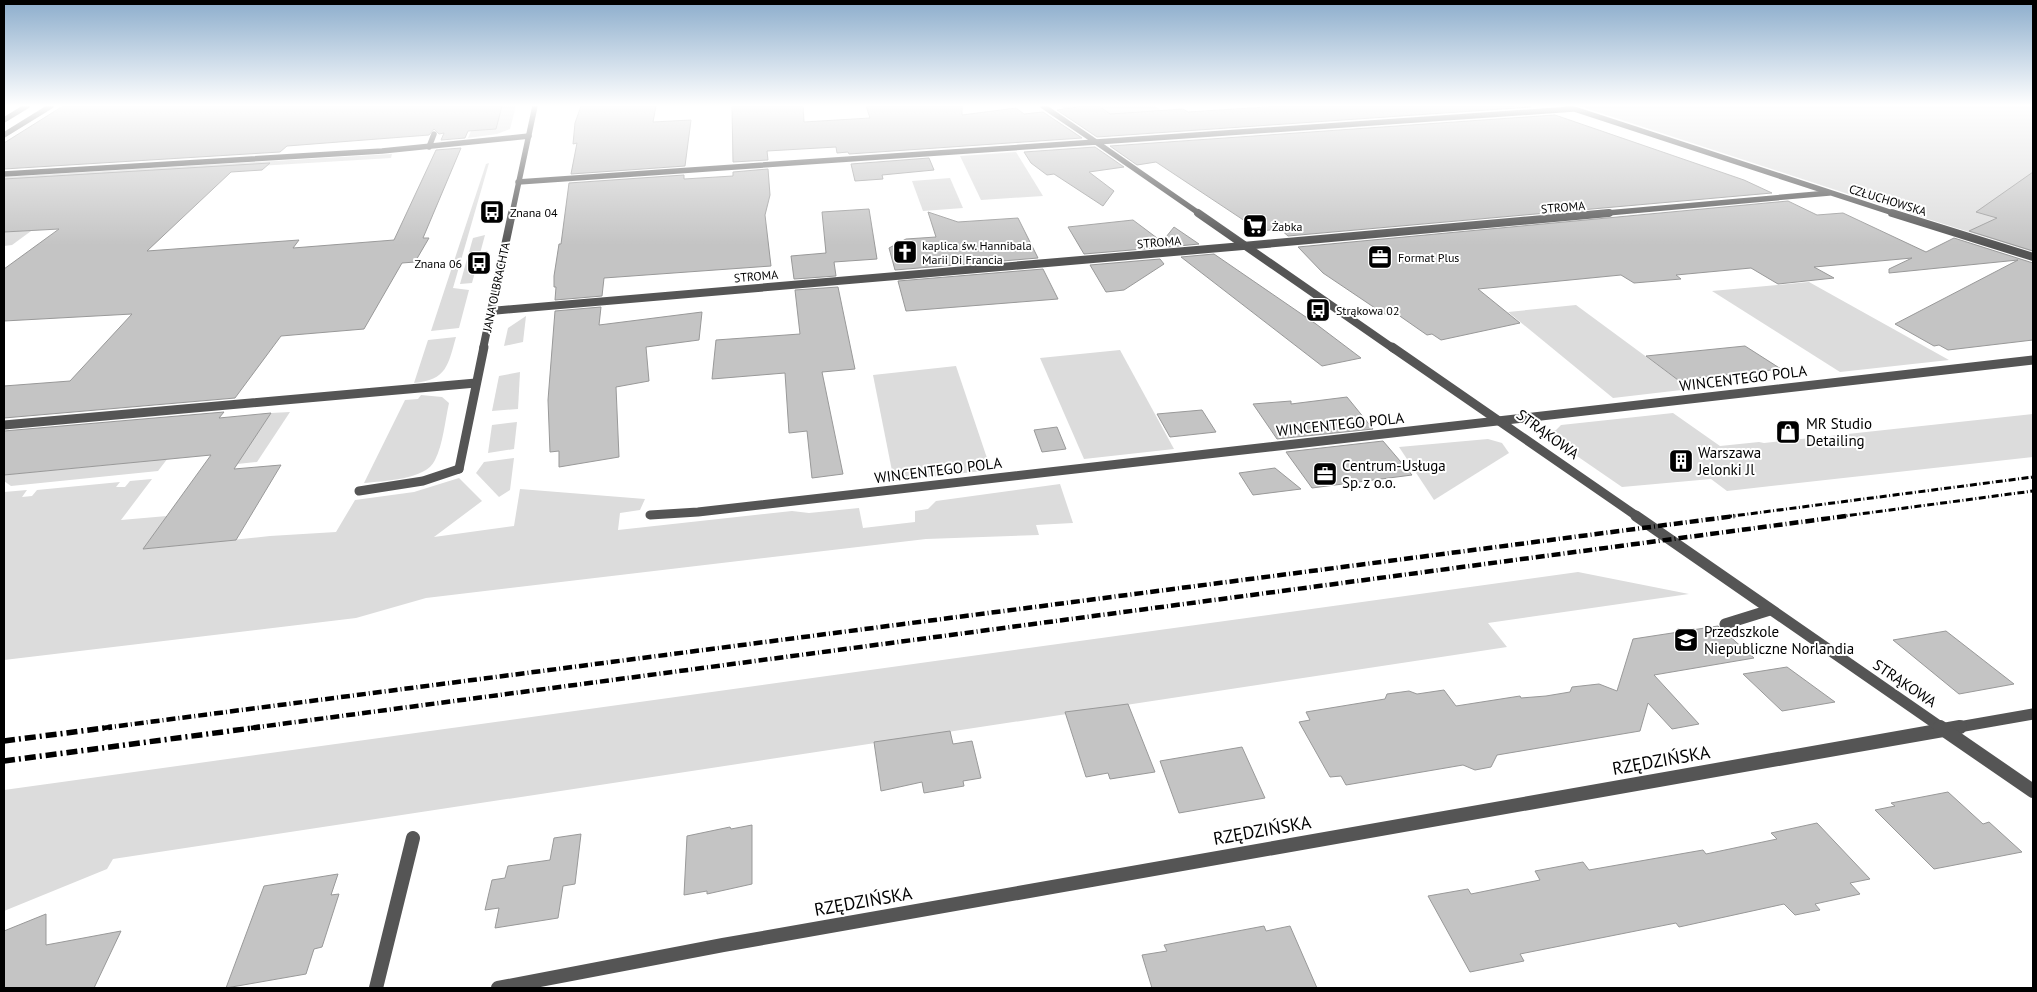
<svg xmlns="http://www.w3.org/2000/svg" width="2037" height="992" font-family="'PT Sans',sans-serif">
<rect width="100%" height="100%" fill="#fff"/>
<!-- green -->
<g fill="#dcdcdc">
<path d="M502,106H516L510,129L497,134L468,138L471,131L495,129Z"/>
<path d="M1060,106H1156L1160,110L1081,121Z"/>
<path d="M1579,106H2033V252L1848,194Z"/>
<path d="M1016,152L1043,196L981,200L960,156Z"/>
<path d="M392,154L391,158L4,181V177Z"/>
<path d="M489,163L453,288L469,290L459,328L431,331L486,164Z"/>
<path d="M950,178L963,208L923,211L912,181Z"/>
<path d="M42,223L12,245L4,246V226Z"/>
<path d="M485,235L472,283L460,284L473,238Z"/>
<path d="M1809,282L1949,360L1840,372L1712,291Z"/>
<path d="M1576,305L1690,389L1613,398L1508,312Z"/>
<path d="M526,316L523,342L504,346L508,328Z"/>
<path d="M456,337C448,365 447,380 414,383L428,340Z"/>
<path d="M1120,350L1174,449L1084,459L1040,358Z"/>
<path d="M956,366L991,470L894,481L873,375Z"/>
<path d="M520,372L518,409L492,411L499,376Z"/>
<path d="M421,395L442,397L449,403C445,421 443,444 435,460C426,480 383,481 364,483L405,400L418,399Z"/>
<path d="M290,412L257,462L237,464L271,413Z"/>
<path d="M1673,413L1720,446L1759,442L1764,443L2033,414V457L1727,491L1711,479L1622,487L1542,432L1556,430L1561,425Z"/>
<path d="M197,420L158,471L11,486L4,481V475L119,464L152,424Z"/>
<path d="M517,422L514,449L488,453L492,425Z"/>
<path d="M1488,439L1502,443L1509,453L1434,500L1399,447Z"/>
<path d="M514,458L510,490L499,497L476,473L484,462Z"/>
<path d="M459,478L482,501L434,537L514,526L520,489L645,499L640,510L620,513L618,530L792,511L809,513L859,508L863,528L915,522V511L928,509L936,501L1060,484L1073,523L1036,525L1039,535L926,539L426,598L356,618L4,660V492L27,490L22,497L32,496L37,490L120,482L116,487H125L130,481L152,479L121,520L167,516L144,549L270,536L336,532L355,500L414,492Z"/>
<path d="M1578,572L1689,594L1488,623L1507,647L113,859L107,869L4,911V790Z"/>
</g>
<!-- building -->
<g fill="#c4c4c4" stroke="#999">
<path d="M63,106H502L496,129L468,131L465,138L441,140L444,133L439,134L434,129L429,135L287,146L280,152L4,169V143Z"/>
<path d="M581,106H656L653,122L691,120L685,166L571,174L577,143L573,144L575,123Z"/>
<path d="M732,106H803L804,122L870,118L866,106H962V115L1016,108L1024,114L1043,112L1082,138L849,154L848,152L837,153L836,147L767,151L768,160L733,162Z"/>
<path d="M1085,106H1099L1110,114L1183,109L1188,112L1282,106L1531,107L1097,137L1057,110Z"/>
<path d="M1555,115L1744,180L1772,193L1288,236L1280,229L1260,231L1156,162L1137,165L1110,146Z"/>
<path d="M1095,147L1124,167L1089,172L1114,191L1103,206L1054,174L1047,175L1031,163L1024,152Z"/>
<path d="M461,148L423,238H429L415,262L402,263L364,329L281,336L235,398L4,418V386L70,381L132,314L4,321V269L59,229L4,232V179L270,163L262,170L231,172L147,251L299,240L293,248L394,240L436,150Z"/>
<path d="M929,158L934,170L882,175L883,179L855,181L851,164Z"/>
<path d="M768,169L770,195L765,215L771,266L604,278L602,296L555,300L556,287H554V276L559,244H561L569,183L684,175V179L733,176V172Z"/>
<path d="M2033,172V251L1969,231L1997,218L1976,212Z"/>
<path d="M1788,201L1817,215L1843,213L1926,252L1954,238L2033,263V340L1948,350L1939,345L1934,346L1895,324L2018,260L1889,273V269L1912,258L1814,267L1834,278L1778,284L1751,268L1676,275L1681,279L1634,283L1621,275L1478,289L1520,323L1441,340L1432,334L1427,335L1394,312L1385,314L1372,306L1323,273L1298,247Z"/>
<path d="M869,209L877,259L834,262L836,276L794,279L791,256L826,253L822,212Z"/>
<path d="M928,212L958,222L1018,218L1038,258L895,270L889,248L906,239L936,237Z"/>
<path d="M1133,220L1161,241L1155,248L1084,254L1068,227Z"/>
<path d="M1174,227L1199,244L1168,247L1162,242Z"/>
<path d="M1214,254L1316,324L1361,358L1322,366L1181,257Z"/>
<path d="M1160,259L1164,264L1124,290L1106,292L1090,265Z"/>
<path d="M1043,269L1058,299L906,311L898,281Z"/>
<path d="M838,287L855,369L822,372L843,474L812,478L807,431L789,433L785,373L712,379L716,340L800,334L795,290Z"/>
<path d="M601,307L599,325L702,312L699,340L646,347L649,381L616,387L619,457L559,467V451L550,452L548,400L555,311Z"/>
<path d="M1745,346L1781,369L1678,380L1646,356Z"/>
<path d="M1347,397L1373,429L1277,439L1253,404L1291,401V404Z"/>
<path d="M1202,410L1216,432L1170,437L1157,414Z"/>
<path d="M224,412L219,418L271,413L234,469L281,465L236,540L143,549L211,455L4,475V431Z"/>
<path d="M1057,427L1066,449L1042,452L1034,430Z"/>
<path d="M1383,441L1412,475L1312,488L1286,452Z"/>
<path d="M1275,468L1301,489L1253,495L1239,473Z"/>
<path d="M1718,626L1754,658L1654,675L1699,724L1672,729L1648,703L1640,731L1497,755L1491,767L1475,770L1463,765L1346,785L1341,776L1330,777L1299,722L1310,720L1306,712L1385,699L1387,694L1409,691L1417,694L1444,690L1456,706L1520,696L1521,698L1546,696L1570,692L1572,687L1599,684L1617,691L1633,639Z"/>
<path d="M1946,631L2014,684L1959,694L1893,640Z"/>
<path d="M1787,667L1835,702L1782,711L1743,674Z"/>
<path d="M1128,704L1155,772L1110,779L1108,773L1086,777L1065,712Z"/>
<path d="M950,731L953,744L972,741L981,778L963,781L964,786L924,793L922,782L881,791L874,742Z"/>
<path d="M1242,747L1265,798L1179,813L1160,761Z"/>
<path d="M1948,792L1983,824L1989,822L2022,852L1934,869L1875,810L1895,806L1891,803Z"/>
<path d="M1817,823L1870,879L1850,883L1860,894L1815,904L1820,910L1795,915L1784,904L1679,927L1676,923L1520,954L1524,961L1470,972L1428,896L1468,889L1471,894L1540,880L1535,871L1583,862L1589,870L1703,850L1706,854L1777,839L1771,833Z"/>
<path d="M752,825V884L707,894V891L684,895L687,836L730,827L731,829Z"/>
<path d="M581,834L575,884L563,886L558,918L495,928L499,908L485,910L492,880L505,878L508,866L550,860L554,838Z"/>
<path d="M338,874L331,895L339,894L322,947L314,949L306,974L226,988L264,886Z"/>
<path d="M46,914V945L121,931L94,988H4V931Z"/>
<path d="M1264,926L1266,931L1290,926L1317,988H1152L1142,955L1167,951L1164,945Z"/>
</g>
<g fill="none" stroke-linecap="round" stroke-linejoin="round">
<!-- service-far2 -->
<g stroke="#555" stroke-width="5.5">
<path d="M4,120L27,106"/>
<path d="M4,135L51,106"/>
<path d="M429,147L434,134"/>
<path d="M4,174L382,151L529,136"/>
</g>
<!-- service-far1 -->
<g stroke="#555" stroke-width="9">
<path d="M4,425L476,383"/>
<path d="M359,491L423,481L459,469"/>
</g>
<!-- service -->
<path stroke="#555" stroke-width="11" d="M1725,624L1770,610"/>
<!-- minor-far4 -->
<g stroke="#555" stroke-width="5.5">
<path d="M1043,106L1096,142L1573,109"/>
<path d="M1568,107L1896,214"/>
<path d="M1596,214L1829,193"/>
</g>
<!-- minor-far3 -->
<g stroke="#555" stroke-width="8">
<path d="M1892,213L2033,257"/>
<path d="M1243,246L1609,213"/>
<path d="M483,349L491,311"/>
</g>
<!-- minor-far2 -->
<g stroke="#555" stroke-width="9">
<path d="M459,469L484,347"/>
<path d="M650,515L698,512L2033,360"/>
</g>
<!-- minor-far1 -->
<path stroke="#555" stroke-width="11" d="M1953,728L2033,714"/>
<!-- minor -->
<g stroke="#555" stroke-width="14">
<path d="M376,988L413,838"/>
<path d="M498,988L723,945L1960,727"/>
</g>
<!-- tertiary-far4 -->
<g stroke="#555" stroke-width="5.5">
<path d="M518,182L1096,142L1200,214"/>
<path d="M512,214L535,106"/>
</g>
<!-- tertiary-far3 -->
<g stroke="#555" stroke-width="8">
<path d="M512,213L491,311L1243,246"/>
<path d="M1198,213L1394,349"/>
</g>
<!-- tertiary-far2 -->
<path stroke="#555" stroke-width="9" d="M1392,347L1638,517"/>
<!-- tertiary-far1 -->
<path stroke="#555" stroke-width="11" d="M1636,516L1942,728"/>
<!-- tertiary -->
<path stroke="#555" stroke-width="14" d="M1940,727L2033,791"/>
<!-- rail-far2 -->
<g stroke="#000" stroke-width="3" stroke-dasharray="7 2.5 1 2.5" stroke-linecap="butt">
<path d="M1725,517L2033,477"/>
<path d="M1837,517L2033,491"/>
</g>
<!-- rail-far1 -->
<g stroke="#000" stroke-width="4.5" stroke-dasharray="9 3 1 3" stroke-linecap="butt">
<path d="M103,728L1735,516"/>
<path d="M251,728L1846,516"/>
</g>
<!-- rail -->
<g stroke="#000" stroke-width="5.5" stroke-dasharray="11 4 2 4" stroke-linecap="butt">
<path d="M4,741L112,727"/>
<path d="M4,761L260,727"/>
</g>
</g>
<!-- sky -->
<linearGradient id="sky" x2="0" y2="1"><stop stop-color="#8cadcc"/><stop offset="0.43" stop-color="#fff"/><stop offset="1" stop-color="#fff" stop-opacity="0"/></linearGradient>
<rect width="2037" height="245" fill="url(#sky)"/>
<!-- icons -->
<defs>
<symbol id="bus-square" viewBox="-11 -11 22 22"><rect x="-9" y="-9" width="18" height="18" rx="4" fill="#000" stroke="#fff"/><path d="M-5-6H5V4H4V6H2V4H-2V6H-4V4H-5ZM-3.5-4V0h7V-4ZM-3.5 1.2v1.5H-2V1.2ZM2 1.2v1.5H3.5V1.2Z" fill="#fff"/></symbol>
<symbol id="supermarket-square" viewBox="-11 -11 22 22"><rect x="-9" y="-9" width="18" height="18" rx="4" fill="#000" stroke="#fff"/><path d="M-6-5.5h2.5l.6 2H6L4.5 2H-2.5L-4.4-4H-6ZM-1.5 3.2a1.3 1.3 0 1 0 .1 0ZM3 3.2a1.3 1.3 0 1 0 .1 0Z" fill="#fff"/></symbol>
<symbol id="church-square" viewBox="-11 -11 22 22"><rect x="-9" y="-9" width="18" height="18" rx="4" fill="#000" stroke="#fff"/><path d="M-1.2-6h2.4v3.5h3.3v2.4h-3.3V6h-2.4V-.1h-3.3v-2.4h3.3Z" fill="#fff"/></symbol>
<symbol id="office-square" viewBox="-11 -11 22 22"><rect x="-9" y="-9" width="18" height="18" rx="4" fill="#000" stroke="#fff"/><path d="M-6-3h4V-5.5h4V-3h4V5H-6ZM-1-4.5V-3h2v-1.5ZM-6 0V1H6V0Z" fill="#fff"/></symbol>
<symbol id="shop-square" viewBox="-11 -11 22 22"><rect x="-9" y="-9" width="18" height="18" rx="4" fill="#000" stroke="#fff"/><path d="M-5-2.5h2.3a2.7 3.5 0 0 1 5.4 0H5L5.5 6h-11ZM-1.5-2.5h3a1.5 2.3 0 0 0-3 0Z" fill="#fff"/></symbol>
<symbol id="building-square" viewBox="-11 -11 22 22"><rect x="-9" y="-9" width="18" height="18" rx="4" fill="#000" stroke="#fff"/><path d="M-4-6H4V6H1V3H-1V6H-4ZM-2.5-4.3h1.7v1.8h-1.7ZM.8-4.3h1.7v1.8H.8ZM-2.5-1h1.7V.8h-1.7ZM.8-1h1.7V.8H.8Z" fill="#fff"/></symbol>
<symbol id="school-square" viewBox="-11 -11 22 22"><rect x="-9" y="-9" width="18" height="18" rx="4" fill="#000" stroke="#fff"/><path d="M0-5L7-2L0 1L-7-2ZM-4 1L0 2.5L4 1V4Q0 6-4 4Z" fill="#fff"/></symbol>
</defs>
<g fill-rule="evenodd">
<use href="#bus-square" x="478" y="198" width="28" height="28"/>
<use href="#supermarket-square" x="1241" y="212" width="28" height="28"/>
<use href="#church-square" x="891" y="238" width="28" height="28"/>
<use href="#office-square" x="1366" y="243" width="28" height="28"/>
<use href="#bus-square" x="465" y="249" width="28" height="28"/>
<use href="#bus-square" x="1304" y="296" width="28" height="28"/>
<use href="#shop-square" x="1774" y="418" width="28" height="28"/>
<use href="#building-square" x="1667" y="447" width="28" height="28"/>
<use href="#office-square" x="1311" y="460" width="28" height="28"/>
<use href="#school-square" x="1672" y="626" width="28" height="28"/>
</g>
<g text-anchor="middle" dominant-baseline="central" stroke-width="4" stroke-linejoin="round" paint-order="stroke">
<!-- far-street labels -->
<g font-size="12" fill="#000" stroke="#fff">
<text transform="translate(1888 200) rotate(17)">CZŁUCHOWSKA</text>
<text transform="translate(1563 207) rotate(-5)">STROMA</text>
<text transform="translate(1159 242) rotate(-5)">STROMA</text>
<text transform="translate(756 276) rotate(-5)">STROMA</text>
<text transform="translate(496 287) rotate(-78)">JANA OLBRACHTA</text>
</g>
<!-- far-poi labels -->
<g font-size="12" fill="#000" stroke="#fff" text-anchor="start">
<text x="510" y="212">Znana 04</text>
<text x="1272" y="226">Żabka</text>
<text x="922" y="245">kaplica św. Hannibala<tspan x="922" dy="14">Marii Di Francia</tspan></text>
<text x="1398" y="257">Format Plus</text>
<text x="462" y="263" text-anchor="end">Znana 06</text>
<text x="1336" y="310">Strąkowa 02</text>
</g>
<!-- street labels -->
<g font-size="15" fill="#000" stroke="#fff">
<text transform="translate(1743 378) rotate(-7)">WINCENTEGO POLA</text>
<text transform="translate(1340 424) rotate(-6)">WINCENTEGO POLA</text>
<text transform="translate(1548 434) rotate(36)">STRĄKOWA</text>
<text transform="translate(938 470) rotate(-7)">WINCENTEGO POLA</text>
<text transform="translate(1905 683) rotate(34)">STRĄKOWA</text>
</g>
<!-- poi labels -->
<g font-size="15" fill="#000" stroke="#fff" text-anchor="start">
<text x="1806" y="423">MR Studio<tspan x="1806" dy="17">Detailing</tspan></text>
<text x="1698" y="452">Warszawa<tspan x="1698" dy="17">Jelonki Jl</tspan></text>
<text x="1342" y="465">Centrum-Usługa<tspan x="1342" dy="17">Sp. z o.o.</tspan></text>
<text x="1704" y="631">Przedszkole<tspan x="1704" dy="17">Niepubliczne Norlandia</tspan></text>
</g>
<!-- near-street labels -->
<g font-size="18" fill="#000" stroke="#fff">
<text transform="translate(1661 760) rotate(-10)">RZĘDZIŃSKA</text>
<text transform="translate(1262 830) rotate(-10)">RZĘDZIŃSKA</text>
<text transform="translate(863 901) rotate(-10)">RZĘDZIŃSKA</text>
</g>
</g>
<!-- border -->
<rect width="2037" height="992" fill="none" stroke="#000000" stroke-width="10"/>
</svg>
